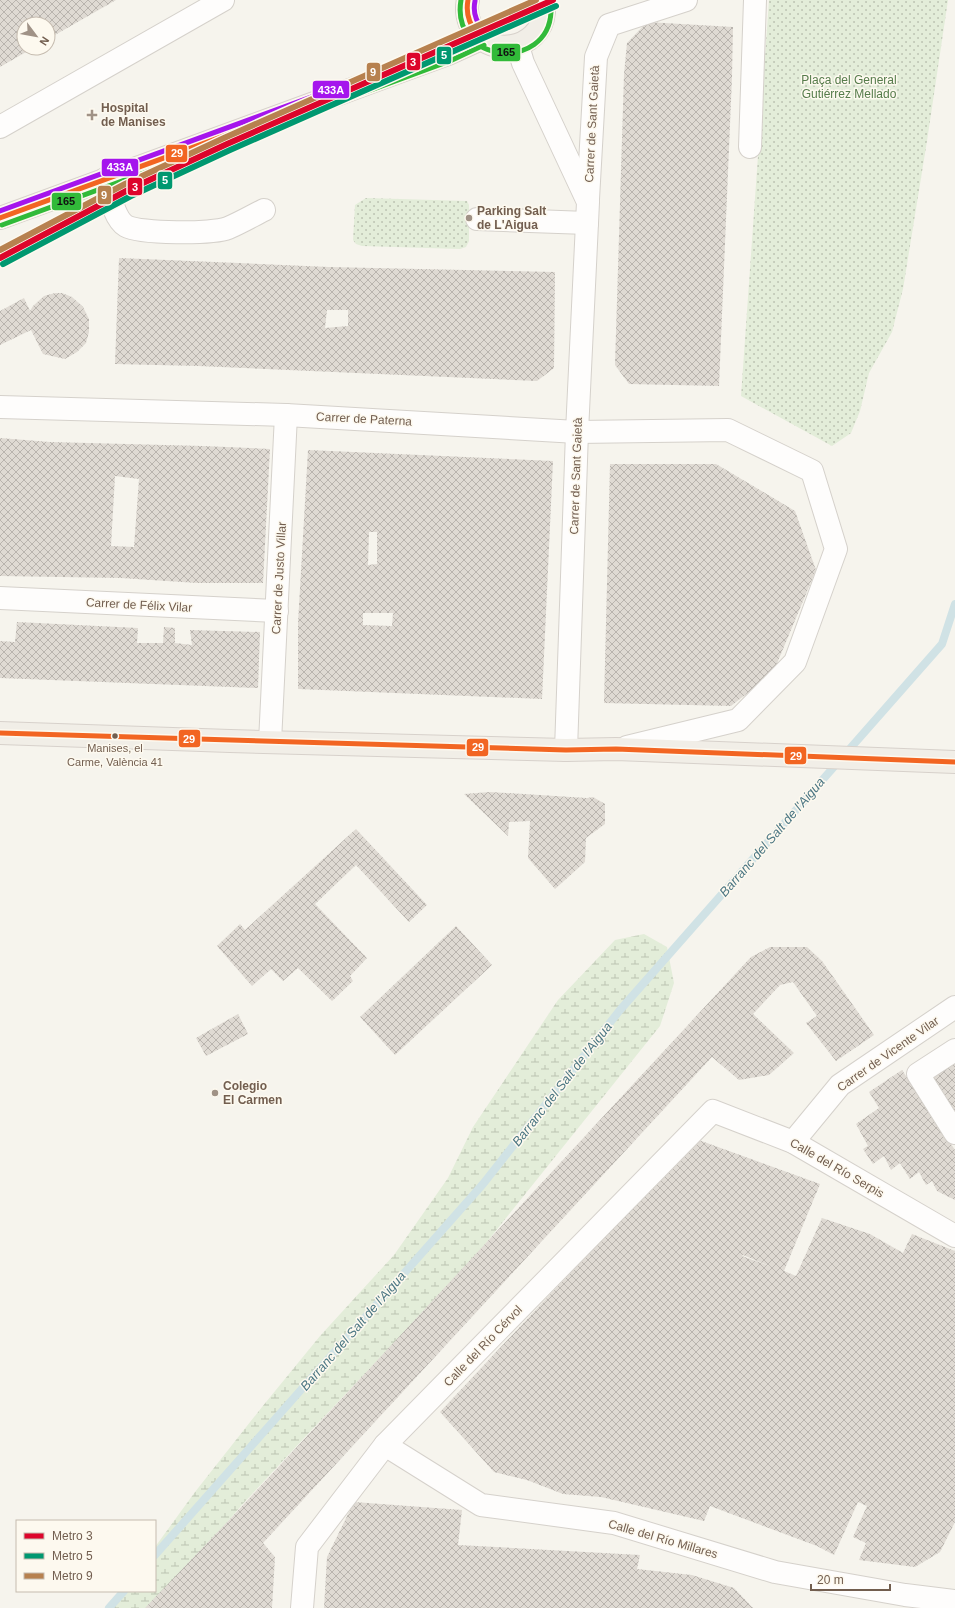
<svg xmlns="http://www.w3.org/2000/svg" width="955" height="1608" font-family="Helvetica,sans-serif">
<defs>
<pattern id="wetland-marsh" width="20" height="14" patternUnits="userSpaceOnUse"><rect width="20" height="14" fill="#e3edd9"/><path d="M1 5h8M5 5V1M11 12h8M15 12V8" fill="none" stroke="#bcc3b2"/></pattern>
<pattern id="park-dots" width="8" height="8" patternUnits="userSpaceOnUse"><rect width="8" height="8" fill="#e3edd9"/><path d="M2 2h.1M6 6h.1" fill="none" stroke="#bcc3b2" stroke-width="1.8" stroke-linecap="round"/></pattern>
<pattern id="building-cross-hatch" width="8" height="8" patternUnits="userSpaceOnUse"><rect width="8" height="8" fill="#dfdad3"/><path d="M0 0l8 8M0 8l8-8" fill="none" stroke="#b9b4ae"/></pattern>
</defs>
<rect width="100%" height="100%" fill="#f6f4ed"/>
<!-- wetland -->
<path fill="url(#wetland-marsh)" d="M644,934L667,947L674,983L660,1026L474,1258L306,1436L241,1506L206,1547L146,1608H106L123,1591H155V1547L195,1492L262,1407L320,1336L394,1255L448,1178L473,1127L558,1000L615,940Z"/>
<!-- park -->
<g fill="url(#park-dots)">
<path d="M769,0H948L927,141L903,289L892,332L869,373L860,411L851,433L832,446L741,396Z"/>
<path d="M366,198L467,201L469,205V241L466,247L460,249L362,246L356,244L353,240L355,205Z"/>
</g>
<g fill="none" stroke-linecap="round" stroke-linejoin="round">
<!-- stream -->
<g stroke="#d0e2e5" stroke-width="8">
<path d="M155,1555L483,1184L620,1010L942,644L955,604"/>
<path d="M109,1608L124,1591"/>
</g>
</g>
<!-- building -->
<g fill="url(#building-cross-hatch)" fill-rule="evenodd">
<path d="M0,0H116L48,39V24H24V48H33L0,67Z"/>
<path d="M647,22L733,27L732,77L719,386L629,384L615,365L624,74L627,43Z"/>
<path d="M119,258L329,267L555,272L554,368L537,381L198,366L115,364ZM327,310H348V326L325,328Z"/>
<path d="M55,293H62L72,297L83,307L89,319V332L86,343L77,352L65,359L43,354L31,330L0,345V311L24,298L30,311L33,306L44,296Z"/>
<path d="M0,438L50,442L203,446L270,449L263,583H197L121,578L0,576ZM115,476L139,479L134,547L111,546Z"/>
<path d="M308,450L553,461L542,699L298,689V623ZM369,532H377V564L368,565ZM363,613H393L392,626L363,625Z"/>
<path d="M610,464H716L795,511L816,570L773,673L731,706L604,703Z"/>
<path d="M17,622L138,628L137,643H163L164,627L175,628V643L192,645L190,630L260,632L258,688L0,678V641L15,642Z"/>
<path d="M490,792L587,798L593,797L605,804V824L586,838L585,862L555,889L528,858L530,821L509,822L508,836L464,794Z"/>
<path d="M356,829L427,905L409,922L356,865L315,904L367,958L350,976L353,981L332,1001L298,968L283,981L271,969L252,986L217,946L240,924L245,930Z"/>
<path d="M456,926L492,965L395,1055L360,1017Z"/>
<path d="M770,947H807L822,961L874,1035L836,1061L806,1023L817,1016L793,982L780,985L753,1014L794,1053L769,1075L739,1080L712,1057L263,1543L275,1557L272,1608H145L232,1517L751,957Z"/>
<path d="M238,1014L248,1034L206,1056L196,1038Z"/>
<path d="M955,1063V1110L949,1114L927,1081Z"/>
<path d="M902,1070L955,1150V1200L937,1191L932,1181L926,1185L919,1172L910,1179L900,1163L891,1170L884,1156L873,1164L863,1149L868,1146L856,1124L879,1108L869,1092Z"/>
<path d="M696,1139L820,1184L784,1271L796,1276L822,1218L870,1234L903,1253L912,1234L955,1251V1522L940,1552L915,1567L859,1560L866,1543L853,1537L867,1506L858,1502L834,1555L817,1546L710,1506L704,1521L601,1497L563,1494L527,1480L494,1472L440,1412ZM743,1255L772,1267L742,1256Z"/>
<path d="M354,1502L462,1510L458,1545L640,1555L637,1569L692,1575L734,1588L753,1608H324L327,1557Z"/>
</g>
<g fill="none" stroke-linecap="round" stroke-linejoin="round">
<defs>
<g id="minor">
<path d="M518,46L523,63L588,202L577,432L566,750"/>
<path d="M0,127L223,0"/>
<path d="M750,147L755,0"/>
<path d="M105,179C109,192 114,219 126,226C140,234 213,234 228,228C240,223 252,216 264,210"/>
<path d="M588,199L596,57L609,25L686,0"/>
<path d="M477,219L587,223"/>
<path d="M0,407L286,415L577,432L728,430L812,471L836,549L795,662L738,720L627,747"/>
<path d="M0,598L277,611"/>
<path d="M270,742L286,415"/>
<path d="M955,1050L918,1074L955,1133"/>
<path d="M793,1142L840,1085L955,1007"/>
<path d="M385,1445L481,1505L614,1523L775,1572L905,1595L955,1601"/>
<path d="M302,1608L307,1547L385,1445L713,1111L793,1142L955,1236"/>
</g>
<g id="major">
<path d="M468,0C466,8 467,16 470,24C485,60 541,51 544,12C544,8 542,4 542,0"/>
<path d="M0,218L448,54L481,39"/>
<path d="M0,733L230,741L566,750L616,749L955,762"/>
</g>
</defs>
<!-- minor casing -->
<use href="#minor" stroke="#d5d1cb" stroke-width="24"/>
<!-- major casing -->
<use href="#major" stroke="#d7d1cb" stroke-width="24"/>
<!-- minor -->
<use href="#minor" stroke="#fefdfc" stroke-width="22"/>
<!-- major -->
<use href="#major" stroke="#f1eee7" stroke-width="22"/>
<defs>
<g id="bus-1">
<path d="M468,0C465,16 471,27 481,39"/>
<path d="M0,218L448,54L481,39"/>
<path d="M0,733L566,750L616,749L955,762"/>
</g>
<g id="bus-2">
<path d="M461,0C450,64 548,72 551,12C551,8 550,4 549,0"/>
<path d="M2,225L450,61L484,45"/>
</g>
<g id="bus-3">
<path d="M475,1C472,15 478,24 486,34"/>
<path d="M0,211L445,48L478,33"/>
</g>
</defs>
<!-- bus-1 casing -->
<use href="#bus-1" stroke="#fdf9ef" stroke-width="8"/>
<!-- bus-2 casing -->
<use href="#bus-2" stroke="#fdf9ef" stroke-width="8"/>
<!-- bus-3 casing -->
<use href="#bus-3" stroke="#fdf9ef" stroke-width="8"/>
<!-- bus-1 -->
<use href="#bus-1" stroke="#f26522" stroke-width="5"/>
<!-- bus-2 -->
<use href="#bus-2" stroke="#31ba39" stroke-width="5"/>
<!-- bus-3 -->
<use href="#bus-3" stroke="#a515ed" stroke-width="5"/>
<defs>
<path id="metro-1" d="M0,258L128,190L227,144L553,0"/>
<path id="metro-2" d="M3,264L131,196L230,150L556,6"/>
<path id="metro-3" d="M0,250L125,184L224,138L536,0"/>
</defs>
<!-- metro-1 casing -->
<use href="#metro-1" stroke="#fdf9ef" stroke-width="9"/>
<!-- metro-2 casing -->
<use href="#metro-2" stroke="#fdf9ef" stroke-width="9"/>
<!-- metro-3 casing -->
<use href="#metro-3" stroke="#fdf9ef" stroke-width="9"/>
<!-- metro-1 -->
<use href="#metro-1" stroke="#dd052b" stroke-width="6"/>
<!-- metro-2 -->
<use href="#metro-2" stroke="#009870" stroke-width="6"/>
<!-- metro-3 -->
<use href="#metro-3" stroke="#b7814f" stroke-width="6"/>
</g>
<!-- markers -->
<g fill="#a09286" stroke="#fdf9ef" stroke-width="1.5">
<path d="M90 109h4v4h4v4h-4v4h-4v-4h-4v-4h4z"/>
<circle cx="469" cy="218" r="4"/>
<circle cx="215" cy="1093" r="4"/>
</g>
<circle fill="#725e4f" stroke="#fdf9ef" stroke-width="1.5" cx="115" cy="736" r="3.5"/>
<g text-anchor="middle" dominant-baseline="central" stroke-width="3" stroke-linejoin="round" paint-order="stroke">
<!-- bus labels -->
<g font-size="11" fill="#725e4f" stroke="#fdf9ef">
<text x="115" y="748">Manises, el<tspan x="115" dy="14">Carme, València 41</tspan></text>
</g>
<!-- park labels -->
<g font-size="12" fill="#567c4b" stroke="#fdf9ef">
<text x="849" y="80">Plaça del General<tspan x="849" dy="14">Gutiérrez Mellado</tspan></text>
</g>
<!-- poi labels -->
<g font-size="12" font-weight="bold" fill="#725e4f" stroke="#fdf9ef" text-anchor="start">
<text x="101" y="108">Hospital<tspan x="101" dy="14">de Manises</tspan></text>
<text x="477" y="211">Parking Salt<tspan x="477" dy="14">de L'Aigua</tspan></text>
<text x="223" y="1086">Colegio<tspan x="223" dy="14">El Carmen</tspan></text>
</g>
<!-- street labels -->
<g font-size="12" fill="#725e4f" stroke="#fdf9ef">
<text transform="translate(592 124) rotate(-87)">Carrer de Sant Gaietà</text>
<text transform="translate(364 419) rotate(3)">Carrer de Paterna</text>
<text transform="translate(576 476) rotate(-88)">Carrer de Sant Gaietà</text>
<text transform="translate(279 578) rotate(-87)">Carrer de Justo Villar</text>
<text transform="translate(139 605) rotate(3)">Carrer de Félix Vilar</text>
<text transform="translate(888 1054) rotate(-35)">Carrer de Vicente Vilar</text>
<text transform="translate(837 1168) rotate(30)">Calle del Río Serpis</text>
<text transform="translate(483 1346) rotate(-46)">Calle del Río Cérvol</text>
<text transform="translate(663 1539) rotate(16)">Calle del Río Millares</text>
</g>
<!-- water labels -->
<g font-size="13" font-style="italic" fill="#4b7683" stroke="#fdf9ef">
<text transform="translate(772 837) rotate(-49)">Barranc del Salt de l'Aigua</text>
<text transform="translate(562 1084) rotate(-52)">Barranc del Salt de l'Aigua</text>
<text transform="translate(353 1331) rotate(-49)">Barranc del Salt de l'Aigua</text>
</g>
</g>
<g stroke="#fdf9ef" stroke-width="1.5">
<rect x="491" y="43" width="30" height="19" rx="4" fill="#31ba39"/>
<rect x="436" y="46" width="16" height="19" rx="4" fill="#009870"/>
<rect x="406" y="52" width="15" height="19" rx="4" fill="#dd052b"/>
<rect x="366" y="62" width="15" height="20" rx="4" fill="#b7814f"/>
<rect x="312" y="80" width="38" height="19" rx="4" fill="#a515ed"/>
<rect x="165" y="144" width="23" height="19" rx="4" fill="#f26522"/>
<rect x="101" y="158" width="38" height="19" rx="4" fill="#a515ed"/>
<rect x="157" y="171" width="16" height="19" rx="4" fill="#009870"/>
<rect x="127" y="177" width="16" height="19" rx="4" fill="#dd052b"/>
<rect x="97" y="185" width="15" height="20" rx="4" fill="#b7814f"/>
<rect x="51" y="192" width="31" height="19" rx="4" fill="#31ba39"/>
<rect x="178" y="729" width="23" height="19" rx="4" fill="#f26522"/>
<rect x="466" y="738" width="23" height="19" rx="4" fill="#f26522"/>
<rect x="784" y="746" width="23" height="19" rx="4" fill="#f26522"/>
</g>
<g font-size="11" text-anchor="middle" font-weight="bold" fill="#fff">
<text x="444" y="59">5</text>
<text x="413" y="66">3</text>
<text x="373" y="76">9</text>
<text x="331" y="94">433A</text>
<text x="177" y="157">29</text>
<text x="120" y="171">433A</text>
<text x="165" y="184">5</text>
<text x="135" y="191">3</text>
<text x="104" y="199">9</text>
<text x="189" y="743">29</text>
<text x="478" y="751">29</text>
<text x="796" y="760">29</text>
</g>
<g font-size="11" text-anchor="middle" font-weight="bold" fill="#111">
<text x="506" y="56">165</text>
<text x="66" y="205">165</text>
</g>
<!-- legend -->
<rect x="16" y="1520" width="140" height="72" fill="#fdf9ef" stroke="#c5bbaf"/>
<rect x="24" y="1533" width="20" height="6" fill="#dd052b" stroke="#c5bbaf"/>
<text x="52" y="1540" font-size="12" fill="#725e4f">Metro 3</text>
<rect x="24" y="1553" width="20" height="6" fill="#009870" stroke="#c5bbaf"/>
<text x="52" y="1560" font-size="12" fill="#725e4f">Metro 5</text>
<rect x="24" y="1573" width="20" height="6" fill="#b7814f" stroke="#c5bbaf"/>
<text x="52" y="1580" font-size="12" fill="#725e4f">Metro 9</text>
<!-- north arrow -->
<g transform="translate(36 36) rotate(122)"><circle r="19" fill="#fdf9ef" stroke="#c5bbaf"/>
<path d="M0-3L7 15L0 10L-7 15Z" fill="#a09286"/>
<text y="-6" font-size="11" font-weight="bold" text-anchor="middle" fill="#725e4f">N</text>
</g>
<!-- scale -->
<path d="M811 1584v6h79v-6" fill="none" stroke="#725e4f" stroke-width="2"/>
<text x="817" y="1584" font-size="12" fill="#725e4f" stroke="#fdf9ef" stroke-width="3" paint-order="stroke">20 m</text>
</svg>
